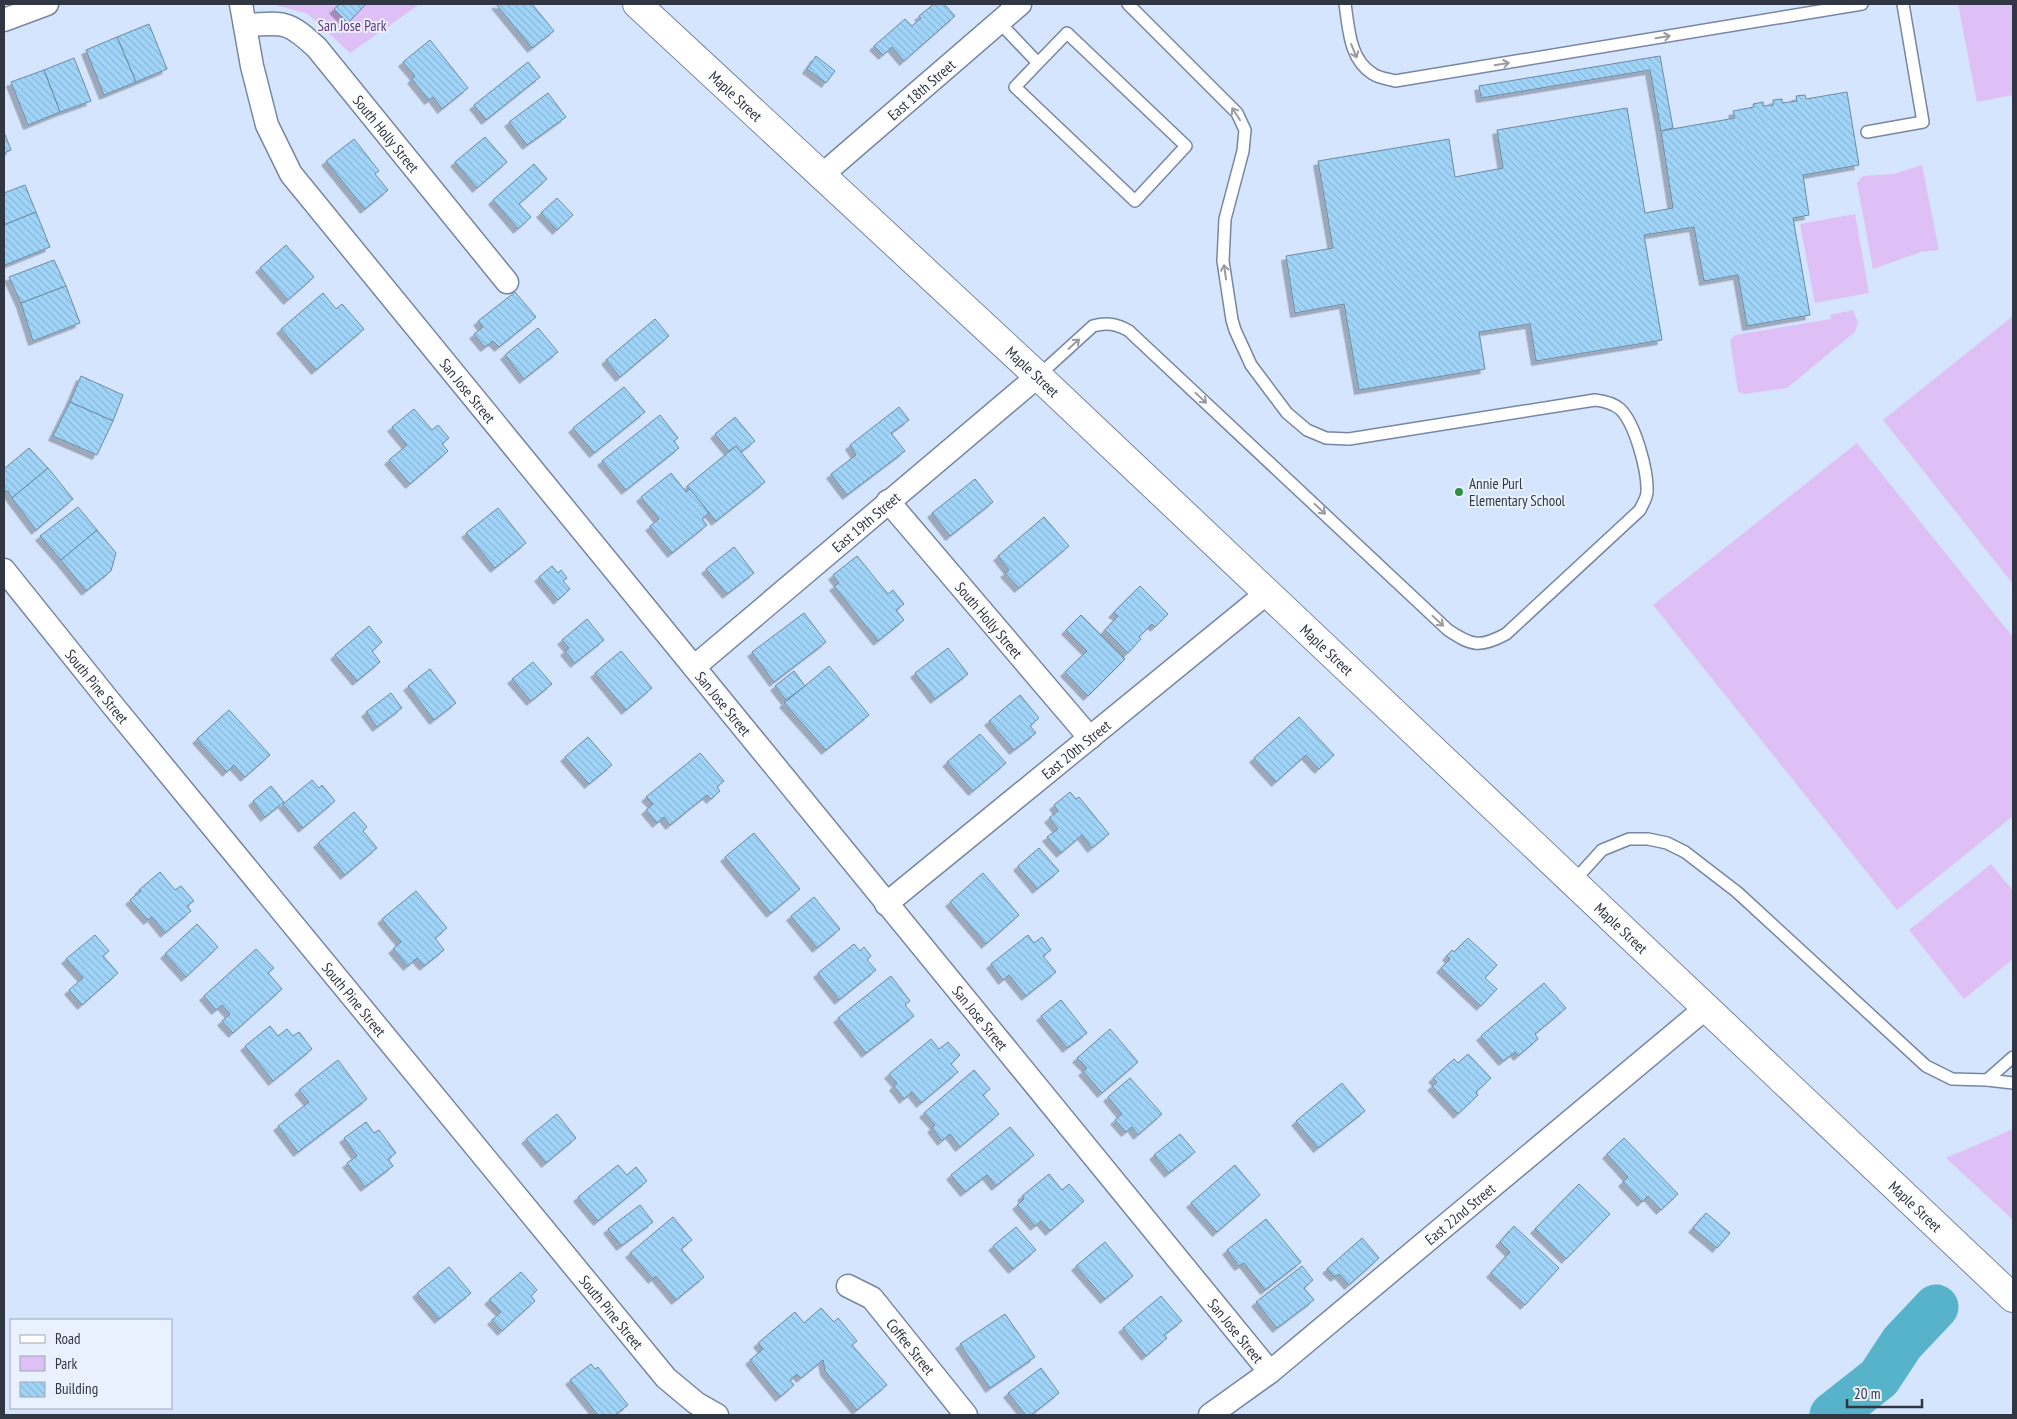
<svg xmlns="http://www.w3.org/2000/svg" width="2017" height="1419" font-family="'PT Sans Narrow',sans-serif">
<defs>
<pattern id="building-back-hatch" width="6" height="6" patternUnits="userSpaceOnUse" patternTransform="scale(1.25)"><rect width="6" height="6" fill="#a0d5f9"/><path d="M-1 5l2 2M0 0l6 6M5-1l2 2" fill="none" stroke="#8ab7d7"/></pattern>
<filter id="shadow"><feDropShadow dx="-4.5" dy="4.5" stdDeviation="0" flood-color="#0004"/></filter>
</defs>
<rect width="100%" height="100%" fill="#d6e5fe"/>
<!-- green -->
<g fill="#dec0f6">
<path d="M272,4H420L350,53L308,14Z"/>
<path d="M1958,4H2013V95L1977,102Z"/>
<path d="M1922,165L1939,250L1921,252L1873,269L1857,183L1863,176L1894,174Z"/>
<path d="M1855,214L1869,293L1815,303L1800,224Z"/>
<path d="M1853,310L1858,323L1855,332L1787,388L1744,394L1738,392L1730,340L1735,335L1831,319L1830,315Z"/>
<path d="M2013,316V584L1883,420Z"/>
<path d="M1857,443L2013,637V816L1897,910L1653,605Z"/>
<path d="M1991,864L2013,891V959L1964,999L1909,930Z"/>
<path d="M2013,1129V1220L1946,1158Z"/>
</g>
<g fill="none" stroke-linecap="round" stroke-linejoin="round">
<!-- river -->
<path stroke="#56b3c9" stroke-width="45" d="M1832,1415L1879,1378L1902,1343L1936,1307"/>
</g>
<!-- building -->
<g fill="url(#building-back-hatch)" stroke="#6c8ba1" filter="url(#shadow)">
<path d="M340,4H366L348,23L334,9Z"/>
<path d="M496,4H532L554,31L532,48Z"/>
<path d="M934,4H944L955,16L904,61L892,47L883,55L874,46L905,19L912,26L921,18L919,16Z"/>
<path d="M149,24L167,69L136,82L117,37Z"/>
<path d="M117,37L136,82L104,95L86,50Z"/>
<path d="M430,40L468,88L442,109L433,97L429,100L412,79L415,76L403,62Z"/>
<path d="M816,56L835,71L826,83L807,69Z"/>
<path d="M1660,56L1673,128L1661,131L1650,70L1481,98L1479,86Z"/>
<path d="M74,58L91,101L60,112L44,70Z"/>
<path d="M528,62L540,77L486,120L474,105Z"/>
<path d="M44,70L60,112L28,125L11,82Z"/>
<path d="M1847,92L1859,165L1803,175L1809,215L1793,218L1810,315L1747,326L1738,275L1704,281L1694,227L1644,235L1662,340L1536,361L1530,324L1479,332L1485,369L1359,390L1344,304L1295,313L1286,256L1333,248L1318,161L1449,139L1455,177L1503,168L1497,130L1627,108L1645,213L1673,208L1661,131L1735,118L1733,111L1754,107L1753,104L1763,102V106L1773,105V100L1782,99V103L1797,101L1796,96L1805,95L1806,99Z"/>
<path d="M548,93L566,117L527,145L509,122Z"/>
<path d="M4,132L11,150L4,153Z"/>
<path d="M485,137L507,162L477,188L455,162Z"/>
<path d="M354,139L379,171L375,174L388,190L365,209L326,161Z"/>
<path d="M534,164L547,179L519,204L531,217L518,229L493,200Z"/>
<path d="M25,185L36,212L4,225V193Z"/>
<path d="M557,198L573,215L557,230L541,213Z"/>
<path d="M36,212L50,247L5,265L4,261V225Z"/>
<path d="M286,245L314,277L288,300L260,268Z"/>
<path d="M54,260L66,286L21,303L9,277Z"/>
<path d="M66,286L80,323L33,341L21,303Z"/>
<path d="M515,292L536,317L499,347L493,341L485,347L474,334L483,327L478,321Z"/>
<path d="M323,293L336,309L342,304L364,329L316,370L281,329Z"/>
<path d="M655,319L669,336L620,377L606,360Z"/>
<path d="M538,328L558,352L524,379L505,355Z"/>
<path d="M81,376L123,395L113,421L70,402Z"/>
<path d="M624,387L645,412L594,453L573,428Z"/>
<path d="M70,402L113,421L97,455L53,436Z"/>
<path d="M899,407L909,420L891,433L905,451L847,495L831,474L856,455L850,445Z"/>
<path d="M414,409L432,430L438,425L449,438L442,444L448,451L410,484L389,460L407,445L392,427Z"/>
<path d="M660,415L678,438L674,441L679,448L626,490L602,461Z"/>
<path d="M735,417L755,441L741,452L736,446L729,451L715,434Z"/>
<path d="M736,446L765,482L716,521L687,486Z"/>
<path d="M29,448L48,468L12,498L8,491L6,492L4,488V469Z"/>
<path d="M48,468L73,499L36,530L12,498Z"/>
<path d="M671,473L686,492L690,489L709,513L702,519L707,525L672,553L650,526L659,519L641,497Z"/>
<path d="M975,479L993,502L950,536L932,513Z"/>
<path d="M78,507L97,530L61,560L40,536Z"/>
<path d="M498,508L526,543L495,568L466,533Z"/>
<path d="M1044,517L1069,546L1019,588L1005,573L1009,570L998,556Z"/>
<path d="M97,530L116,553L111,571L86,591L61,560Z"/>
<path d="M734,547L754,573L727,594L706,569Z"/>
<path d="M857,556L888,594L893,590L904,604L896,610L904,620L878,641L834,586L839,583L833,575Z"/>
<path d="M552,566L558,573L561,570L567,578L563,581L570,589L558,600L539,577Z"/>
<path d="M1140,586L1168,614L1155,627L1152,624L1139,637L1141,639L1128,653L1105,630L1118,616L1113,613Z"/>
<path d="M804,613L826,642L774,682L752,652Z"/>
<path d="M1081,615L1125,659L1088,696L1065,672L1087,651L1066,630Z"/>
<path d="M587,619L604,640L575,663L565,651L569,648L562,640Z"/>
<path d="M369,626L382,642L372,651L380,662L357,681L335,655Z"/>
<path d="M948,648L968,674L935,699L915,673Z"/>
<path d="M621,651L652,688L626,710L595,673Z"/>
<path d="M533,662L552,684L531,701L512,679Z"/>
<path d="M829,666L869,715L826,750L784,703Z"/>
<path d="M430,669L456,703L434,720L408,686Z"/>
<path d="M794,671L805,686L786,700L775,686Z"/>
<path d="M391,693L402,708L377,727L366,712Z"/>
<path d="M1020,695L1039,718L1030,726L1036,733L1014,750L989,721Z"/>
<path d="M229,710L270,755L245,777L234,765L227,772L197,739Z"/>
<path d="M1299,717L1334,755L1319,769L1306,755L1276,782L1254,758Z"/>
<path d="M980,734L1006,763L973,791L947,762Z"/>
<path d="M588,737L612,765L589,784L565,757Z"/>
<path d="M700,753L724,781L717,787L720,791L711,799L707,795L670,825L664,817L657,823L646,810L653,804L646,797Z"/>
<path d="M312,780L319,788L322,785L335,801L303,828L283,804Z"/>
<path d="M271,786L284,802L265,817L253,801Z"/>
<path d="M1070,792L1076,799L1079,797L1109,834L1092,848L1082,835L1061,853L1047,837L1058,829L1049,818L1058,811L1054,805Z"/>
<path d="M354,812L367,827L363,831L377,848L345,875L318,843Z"/>
<path d="M754,833L800,889L771,913L725,857Z"/>
<path d="M1039,848L1059,871L1037,889L1018,866Z"/>
<path d="M160,872L175,890L181,886L194,901L187,906L191,911L165,933L152,917L148,920L130,900L141,891L139,890Z"/>
<path d="M983,873L1019,915L986,944L950,902Z"/>
<path d="M416,891L447,928L435,938L444,950L424,966L417,958L408,966L393,949L401,942L382,919Z"/>
<path d="M814,897L840,929L817,948L791,916Z"/>
<path d="M197,924L218,947L186,977L165,954Z"/>
<path d="M95,935L109,951L103,956L118,973L82,1005L69,990L83,978L66,959Z"/>
<path d="M1028,935L1034,943L1042,937L1051,950L1043,956L1056,972L1026,996L1009,975L1003,980L991,964Z"/>
<path d="M1468,938L1497,965L1485,978L1497,989L1481,1006L1441,968L1450,959L1447,956L1452,950L1454,952Z"/>
<path d="M854,944L860,951L864,947L871,956L867,960L876,970L839,1000L818,973Z"/>
<path d="M256,949L274,968L268,973L282,989L233,1033L222,1021L230,1014L222,1005L216,1010L204,996Z"/>
<path d="M891,976L910,1001L905,1005L914,1016L866,1053L838,1018Z"/>
<path d="M1544,983L1566,1008L1535,1034L1538,1039L1518,1056L1515,1052L1503,1061L1481,1036Z"/>
<path d="M1061,1000L1087,1033L1067,1048L1041,1016Z"/>
<path d="M270,1026L278,1036L287,1029L293,1036L299,1032L312,1049L273,1081L245,1046Z"/>
<path d="M1110,1029L1138,1062L1102,1093L1083,1071L1087,1068L1077,1058Z"/>
<path d="M931,1039L939,1049L948,1042L960,1055L951,1064L958,1072L921,1103L912,1092L904,1099L894,1086L897,1083L889,1074Z"/>
<path d="M1468,1054L1491,1078L1476,1092L1478,1095L1458,1114L1432,1086L1437,1082L1433,1078L1454,1059L1458,1063Z"/>
<path d="M338,1060L367,1099L298,1152L278,1126L309,1102L299,1090Z"/>
<path d="M974,1070L990,1089L983,1095L999,1114L960,1147L950,1134L942,1141L932,1128L935,1125L924,1113Z"/>
<path d="M1130,1078L1162,1114L1138,1135L1132,1127L1126,1132L1115,1120L1122,1114L1108,1097Z"/>
<path d="M1342,1083L1365,1111L1318,1148L1296,1121Z"/>
<path d="M557,1114L576,1138L546,1163L526,1139Z"/>
<path d="M366,1122L374,1133L379,1130L396,1153L388,1159L393,1166L365,1187L347,1163L357,1156L344,1138Z"/>
<path d="M1010,1127L1034,1155L996,1186L987,1175L965,1192L951,1175Z"/>
<path d="M1180,1134L1195,1152L1169,1173L1154,1155Z"/>
<path d="M1624,1138L1678,1194L1661,1210L1648,1196L1642,1202L1623,1182L1628,1177L1607,1154Z"/>
<path d="M618,1165L627,1175L636,1167L647,1181L598,1221L578,1197Z"/>
<path d="M1235,1165L1260,1195L1217,1232L1191,1203Z"/>
<path d="M1049,1174L1062,1190L1069,1184L1084,1201L1050,1231L1041,1221L1035,1226L1017,1205L1024,1199L1022,1196Z"/>
<path d="M1579,1184L1610,1214L1566,1259L1535,1229Z"/>
<path d="M640,1205L653,1222L621,1246L608,1229Z"/>
<path d="M1706,1213L1730,1233L1717,1248L1693,1228Z"/>
<path d="M673,1217L692,1240L681,1249L704,1277L676,1300L656,1276L653,1279L630,1253Z"/>
<path d="M1266,1219L1301,1262L1265,1290L1244,1263L1239,1266L1227,1250Z"/>
<path d="M1514,1226L1559,1268L1525,1305L1491,1273L1510,1252L1500,1242Z"/>
<path d="M1016,1227L1036,1250L1013,1269L993,1246Z"/>
<path d="M1362,1238L1379,1258L1349,1285L1339,1274L1335,1277L1327,1269Z"/>
<path d="M1105,1242L1133,1276L1105,1299L1076,1266Z"/>
<path d="M1302,1266L1313,1280L1304,1288L1314,1300L1277,1328L1256,1302Z"/>
<path d="M449,1267L471,1293L439,1319L417,1293Z"/>
<path d="M521,1272L537,1290L531,1296L535,1301L502,1331L492,1320L501,1312L489,1300Z"/>
<path d="M1161,1296L1182,1321L1164,1335L1167,1338L1146,1356L1123,1328Z"/>
<path d="M821,1308L834,1322L838,1318L857,1341L852,1345L887,1385L857,1410L825,1371L823,1360L801,1378L797,1374L790,1380L794,1385L780,1397L750,1360L763,1349L758,1343L795,1312L804,1323Z"/>
<path d="M1005,1314L1035,1357L990,1388L960,1344Z"/>
<path d="M591,1364L595,1369L598,1367L628,1405L615,1415H598L570,1380Z"/>
<path d="M1041,1368L1059,1393L1031,1415H1026L1008,1393Z"/>
</g>
<g fill="none" stroke-linecap="round" stroke-linejoin="round">
<defs>
<g id="service">
<path d="M1345,4C1349,29 1349,59 1373,74C1379,78 1388,79 1395,81L1862,4"/>
<path d="M999,22L1038,63L1015,87L1135,201L1186,146L1067,33L1038,63"/>
<path d="M1867,132L1923,122L1903,4"/>
<path d="M1038,376L1093,326C1107,322 1117,324 1129,331L1448,630C1472,646 1480,648 1506,634L1640,510C1642,505 1647,498 1647,492C1648,471 1635,423 1620,409C1613,403 1604,401 1595,400L1349,439L1326,438L1307,430L1287,413L1251,365L1235,330L1232,320L1223,261L1225,219L1243,151L1245,130L1237,113L1128,4"/>
<path d="M1573,882L1602,850L1629,839H1648L1667,843L1685,852L1737,892L1926,1066L1952,1079L1987,1080L2013,1083"/>
<path d="M1987,1080L2013,1057"/>
</g>
<g id="minor">
<path id="s1" d="M241,4L252,66L267,125L291,174L1270,1372"/>
<path d="M4,20L47,4"/>
<path id="s2" d="M245,25C285,23 287,20 317,48L507,282"/>
<path id="s3" d="M822,175L1020,4"/>
<path id="s4" d="M888,501L1090,738"/>
<path id="s5" d="M4,570L110,702L666,1378L696,1403L717,1415"/>
<path id="s6" d="M694,667L1038,376"/>
<path id="s7" d="M886,904L1267,593"/>
<path id="s8" d="M848,1286L872,1298L966,1415"/>
<path id="s9" d="M1210,1415L1270,1372L1707,1007"/>
</g>
<g id="tertiary">
<path id="s10" d="M637,4L1038,376L2013,1298"/>
</g>
</defs>
<!-- service casing -->
<use href="#service" stroke="#7686a3" stroke-width="14"/>
<!-- minor casing -->
<use href="#minor" stroke="#7686a3" stroke-width="25"/>
<!-- tertiary casing -->
<use href="#tertiary" stroke="#7686a3" stroke-width="30"/>
<!-- service -->
<use href="#service" stroke="#fff" stroke-width="11"/>
<!-- minor -->
<use href="#minor" stroke="#fff" stroke-width="22"/>
<!-- tertiary -->
<use href="#tertiary" stroke="#fff" stroke-width="28"/>
</g>
<!-- one-way arrows -->
<defs><path id="oneway-shaft" d="M-6 0H5M1.5-3L5.5 0L1.5 3" fill="none" stroke-width="1.6" stroke-linecap="round" stroke-linejoin="round" transform="scale(1.25)"/></defs>
<g stroke="#989ba1">
<use href="#oneway-shaft" transform="translate(1663 37) rotate(-9)"/>
<use href="#oneway-shaft" transform="translate(1354 51) rotate(68)"/>
<use href="#oneway-shaft" transform="translate(1502 64) rotate(-9)"/>
<use href="#oneway-shaft" transform="translate(1236 114) rotate(-123)"/>
<use href="#oneway-shaft" transform="translate(1225 272) rotate(-98)"/>
<use href="#oneway-shaft" transform="translate(1074 344) rotate(-42)"/>
<use href="#oneway-shaft" transform="translate(1201 398) rotate(43)"/>
<use href="#oneway-shaft" transform="translate(1320 509) rotate(43)"/>
<use href="#oneway-shaft" transform="translate(1438 621) rotate(43)"/>
</g>
<!-- markers -->
<circle fill="#328d3f" stroke="#eaf1fe" stroke-width="2" cx="1459" cy="492" r="5"/>
<g text-anchor="middle" dominant-baseline="central" stroke-width="4" stroke-linejoin="round" paint-order="stroke">
<!-- park labels -->
<g font-size="15" fill="#62367f" stroke="#eaf1fe">
<text x="352" y="25">San Jose Park</text>
</g>
<!-- street labels -->
<g font-size="15" fill="#303743" stroke="#eaf1fe">
<text stroke="none"><textPath href="#s3" startOffset="131">East 18th Street</textPath></text>
<text stroke="none"><textPath href="#s10" startOffset="135">Maple Street</textPath></text>
<text stroke="none"><textPath href="#s2" startOffset="190">South Holly Street</textPath></text>
<text stroke="none"><textPath href="#s10" startOffset="540">Maple Street</textPath></text>
<text stroke="none"><textPath href="#s1" startOffset="458">San Jose Street</textPath></text>
<text stroke="none"><textPath href="#s6" startOffset="225">East 19th Street</textPath></text>
<text stroke="none"><textPath href="#s4" startOffset="156">South Holly Street</textPath></text>
<text stroke="none"><textPath href="#s10" startOffset="945">Maple Street</textPath></text>
<text stroke="none"><textPath href="#s5" startOffset="149">South Pine Street</textPath></text>
<text stroke="none"><textPath href="#s1" startOffset="862">San Jose Street</textPath></text>
<text stroke="none"><textPath href="#s7" startOffset="245">East 20th Street</textPath></text>
<text stroke="none"><textPath href="#s10" startOffset="1350">Maple Street</textPath></text>
<text stroke="none"><textPath href="#s5" startOffset="554">South Pine Street</textPath></text>
<text stroke="none"><textPath href="#s1" startOffset="1268">San Jose Street</textPath></text>
<text stroke="none"><textPath href="#s10" startOffset="1755">Maple Street</textPath></text>
<text stroke="none"><textPath href="#s9" startOffset="321">East 22nd Street</textPath></text>
<text stroke="none"><textPath href="#s5" startOffset="959">South Pine Street</textPath></text>
<text stroke="none"><textPath href="#s1" startOffset="1672">San Jose Street</textPath></text>
<text stroke="none"><textPath href="#s8" startOffset="89">Coffee Street</textPath></text>
</g>
<!-- poi labels -->
<g font-size="15" fill="#303743" stroke="#eaf1fe" text-anchor="start">
<text x="1469" y="483">Annie Purl<tspan x="1469" dy="17">Elementary School</tspan></text>
</g>
</g>
<!-- border -->
<rect width="2017" height="1419" fill="none" stroke="#303743" stroke-width="10"/>
<!-- legend -->
<rect x="10" y="1319" width="162" height="90" fill="#eaf1fe" stroke="#a0a7b3"/>
<rect x="20" y="1335" width="25" height="8" fill="#ffffff" stroke="#a0a7b3"/>
<text x="55" y="1344" font-size="15" fill="#303743">Road</text>
<rect x="20" y="1356" width="25" height="15" fill="#dec0f6" stroke="#a0a7b3"/>
<text x="55" y="1369" font-size="15" fill="#303743">Park</text>
<rect x="20" y="1382" width="25" height="15" fill="url(#building-back-hatch)" stroke="#a0a7b3"/>
<text x="55" y="1394" font-size="15" fill="#303743">Building</text>
<!-- scale -->
<path d="M1847 1399v8h75v-8" fill="none" stroke="#303743" stroke-width="2.5"/>
<text x="1854" y="1399" font-size="15" fill="#303743" stroke="#eaf1fe" stroke-width="4" paint-order="stroke">20 m</text>
</svg>
